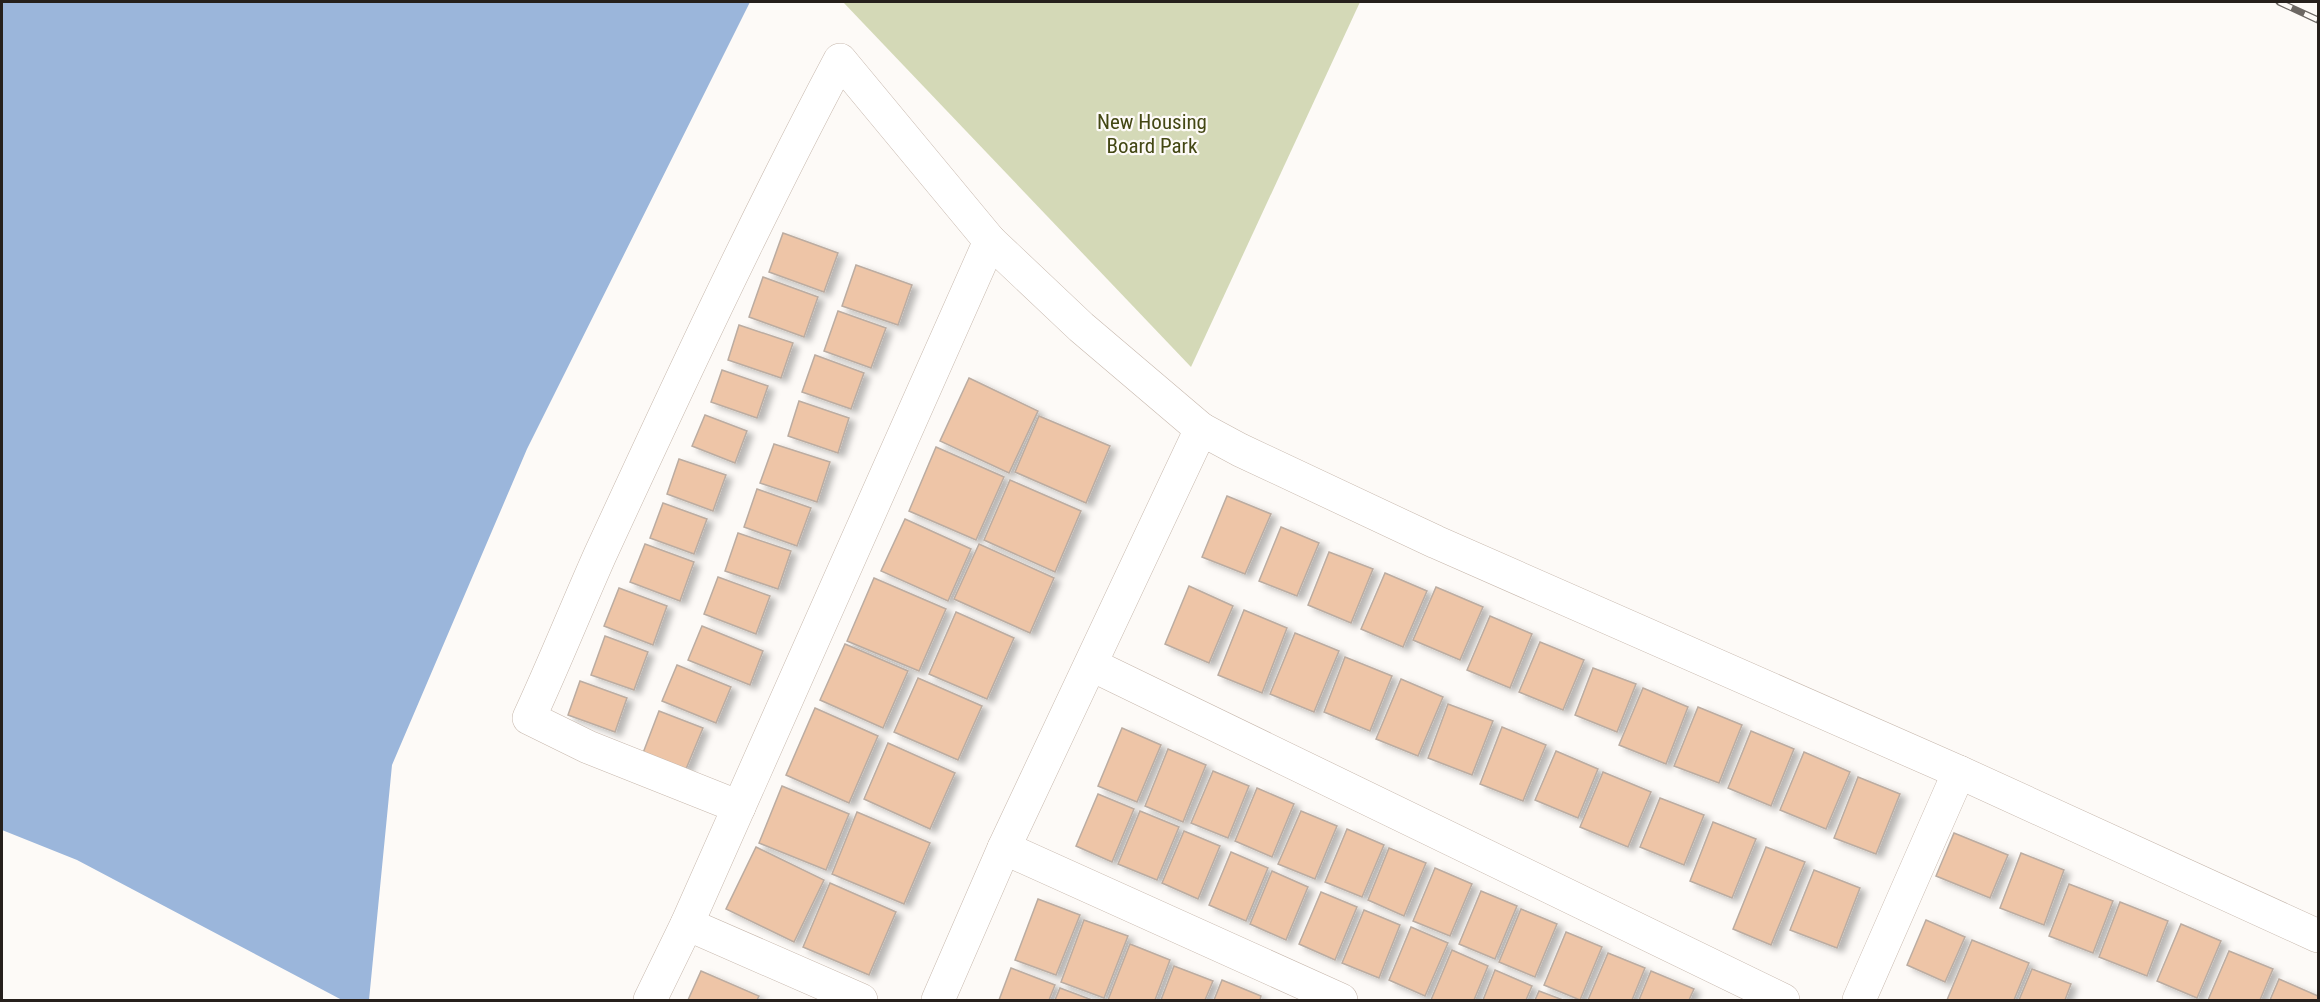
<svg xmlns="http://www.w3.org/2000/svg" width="2320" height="1002" font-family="'Roboto Condensed',sans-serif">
<defs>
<filter id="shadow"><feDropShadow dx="6" dy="4" stdDeviation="3" flood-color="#0004"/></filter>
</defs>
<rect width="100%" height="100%" fill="#fdfaf7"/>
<!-- green -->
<path fill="#d4d9b7" d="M843,2H1360L1191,367Z"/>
<!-- water -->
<path fill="#9bb6db" d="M2,2H750L527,449L392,765L369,1000H342L77,860L2,830Z"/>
<!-- building -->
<g fill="#eec5a7" stroke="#bbaca1" stroke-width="1.5" filter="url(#shadow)">
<path d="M783,233L838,253L824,292L769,272Z"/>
<path d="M856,265L912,285L898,325L842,306Z"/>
<path d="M763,277L818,297L804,337L749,317Z"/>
<path d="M838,311L886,328L871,368L824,351Z"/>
<path d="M739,325L793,343L781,378L728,360Z"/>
<path d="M815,355L864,373L851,409L802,392Z"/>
<path d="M722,370L768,386L757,418L711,402Z"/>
<path d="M969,378L1038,411L1009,473L940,441Z"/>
<path d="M799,401L849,418L838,453L788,436Z"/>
<path d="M705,415L747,431L735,463L692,446Z"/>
<path d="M1039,416L1110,446L1086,503L1015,472Z"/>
<path d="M774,444L830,462L817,502L760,483Z"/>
<path d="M936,447L1004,477L976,540L909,511Z"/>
<path d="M679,459L726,475L713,511L667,494Z"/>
<path d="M1010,480L1081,511L1055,572L984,540Z"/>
<path d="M757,489L811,508L797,546L744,527Z"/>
<path d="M1227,496L1271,514L1245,574L1202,557Z"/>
<path d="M663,503L707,519L694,554L650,538Z"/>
<path d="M905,519L971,549L948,601L881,571Z"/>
<path d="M1281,527L1319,543L1297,596L1259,581Z"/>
<path d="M738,533L791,551L778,589L725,571Z"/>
<path d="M645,544L694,562L680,601L630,582Z"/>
<path d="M979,544L1054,578L1030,633L954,599Z"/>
<path d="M1329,552L1373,569L1351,623L1308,605Z"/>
<path d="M1385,573L1427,591L1403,647L1361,629Z"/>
<path d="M718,577L770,596L756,634L704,614Z"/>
<path d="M874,578L946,609L919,671L847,641Z"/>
<path d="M1189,586L1233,606L1209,663L1165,644Z"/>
<path d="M1436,587L1483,607L1460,660L1413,640Z"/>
<path d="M619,588L667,606L653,645L604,626Z"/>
<path d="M1244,610L1287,628L1262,693L1218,675Z"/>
<path d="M956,612L1014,638L987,699L929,674Z"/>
<path d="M1490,616L1532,634L1510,688L1467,670Z"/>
<path d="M702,626L763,651L750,685L688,660Z"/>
<path d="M1295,633L1339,651L1314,712L1270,694Z"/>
<path d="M605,636L648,652L634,690L591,675Z"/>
<path d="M1540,642L1584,660L1563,710L1519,692Z"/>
<path d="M845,644L908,671L883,728L820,700Z"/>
<path d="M1345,657L1392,676L1370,731L1324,712Z"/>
<path d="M677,665L731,687L716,723L662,701Z"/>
<path d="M1593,668L1636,684L1617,732L1575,715Z"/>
<path d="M918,678L982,706L958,760L894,732Z"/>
<path d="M1401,679L1443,697L1418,756L1376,739Z"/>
<path d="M580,681L627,698L615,732L568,715Z"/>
<path d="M1643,688L1688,707L1666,764L1619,745Z"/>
<path d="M1448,704L1493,721L1472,775L1428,758Z"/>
<path d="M1698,707L1742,725L1719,783L1674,766Z"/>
<path d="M815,708L878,736L849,803L786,775Z"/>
<path d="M659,711L703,728L686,769L643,753Z"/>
<path d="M1502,727L1546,745L1523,801L1480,784Z"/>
<path d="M1122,728L1161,745L1137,802L1098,786Z"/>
<path d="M1751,731L1794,749L1771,806L1728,788Z"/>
<path d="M888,743L955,773L930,829L864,799Z"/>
<path d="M1168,749L1206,765L1183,822L1145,806Z"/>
<path d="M1556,751L1598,769L1578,818L1535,800Z"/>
<path d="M1804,752L1850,772L1826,829L1780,810Z"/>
<path d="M1213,771L1249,786L1228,838L1191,823Z"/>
<path d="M1603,772L1651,792L1628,847L1580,827Z"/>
<path d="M1858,777L1900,794L1876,854L1834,838Z"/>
<path d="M782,786L849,814L826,870L759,843Z"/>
<path d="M1257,788L1294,804L1272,857L1235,841Z"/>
<path d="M1098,794L1134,809L1112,862L1076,846Z"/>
<path d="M1660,798L1704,815L1684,865L1640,847Z"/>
<path d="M1140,811L1179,827L1157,880L1118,864Z"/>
<path d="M1301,811L1337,826L1315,879L1278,864Z"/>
<path d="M857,812L930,843L904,904L832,874Z"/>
<path d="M1713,822L1756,839L1732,898L1690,881Z"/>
<path d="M1347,829L1384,845L1362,897L1325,882Z"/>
<path d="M1184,831L1220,846L1198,899L1162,883Z"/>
<path d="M1954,833L2008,855L1990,898L1936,876Z"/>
<path d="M756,847L824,880L794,942L726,909Z"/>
<path d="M1766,847L1805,862L1771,945L1733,929Z"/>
<path d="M1389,848L1426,863L1404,916L1368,900Z"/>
<path d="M1231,852L1268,868L1246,921L1209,905Z"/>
<path d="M2021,853L2064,870L2044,925L2000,908Z"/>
<path d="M1435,868L1472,884L1450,936L1413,921Z"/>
<path d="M1814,870L1860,888L1837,948L1790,930Z"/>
<path d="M1272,871L1308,887L1286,940L1250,924Z"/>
<path d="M830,883L896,912L869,975L803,947Z"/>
<path d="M2069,884L2113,901L2093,953L2049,936Z"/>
<path d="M1481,891L1517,906L1495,959L1459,944Z"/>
<path d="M1321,892L1357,907L1335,960L1299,944Z"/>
<path d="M1038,899L1080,915L1056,975L1015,960Z"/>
<path d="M2120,902L2168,921L2147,976L2099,957Z"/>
<path d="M1521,909L1557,924L1535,977L1499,962Z"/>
<path d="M1364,910L1400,925L1379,978L1342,963Z"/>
<path d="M1084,920L1128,936L1104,998L1061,982Z"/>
<path d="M1926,920L1965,937L1945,982L1907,965Z"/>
<path d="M2181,924L2221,941L2197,998L2157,981Z"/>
<path d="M1411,927L1448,943L1425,996L1389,980Z"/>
<path d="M1566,932L1602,947L1580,1000L1544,985Z"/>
<path d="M1972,940L2029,963L2014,1000H1947Z"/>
<path d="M1130,944L1170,960L1155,1000H1108Z"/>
<path d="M1452,950L1488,966L1474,1000H1431Z"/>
<path d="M2229,951L2273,969L2260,1000H2208Z"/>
<path d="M1608,953L1645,968L1632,1000H1588Z"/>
<path d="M1174,966L1213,981L1205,1000H1161Z"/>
<path d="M1011,968L1055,985L1049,1000H999Z"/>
<path d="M2032,969L2071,984L2065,1000H2019Z"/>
<path d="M1495,970L1532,986L1526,1000H1483Z"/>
<path d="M701,971L759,996L757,1000H688Z"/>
<path d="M1651,971L1694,989L1689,1000H1639Z"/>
<path d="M2279,979L2318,996V1000H2270Z"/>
<path d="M1222,980L1261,996L1260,1000H1214Z"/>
<path d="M1060,988L1092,1000H1055Z"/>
<path d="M1539,991L1563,1000H1535Z"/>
</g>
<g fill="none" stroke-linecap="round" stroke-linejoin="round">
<defs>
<g id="minor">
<path d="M1092,665L1783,1000"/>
<path d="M1959,772L2318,936"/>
<path d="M739,807L588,747L529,718C554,664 576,609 600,555C677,388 754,222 840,60L990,241L1081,327L1201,429"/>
<path d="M1004,848L1341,1000"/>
<path d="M687,924L861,1000"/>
<path d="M650,1000L687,924L990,241"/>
<path d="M938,1000L1004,848L1201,429L1240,450L1436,542L1959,772L1859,1000"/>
</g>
</defs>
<!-- minor casing -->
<use href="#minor" stroke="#c7b8ad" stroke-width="34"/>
<!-- minor -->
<use href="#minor" stroke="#fff" stroke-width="33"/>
<defs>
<path id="rail" d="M2279,2L2318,20"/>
</defs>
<!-- rail casing -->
<use href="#rail" stroke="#6c6763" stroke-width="7"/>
<!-- rail -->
<use href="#rail" stroke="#fdfaf7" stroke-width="4.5" stroke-dasharray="14" stroke-linecap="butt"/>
</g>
<g text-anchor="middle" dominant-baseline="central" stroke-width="4.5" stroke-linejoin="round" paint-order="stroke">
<!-- park labels -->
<g font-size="21" fill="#434713" stroke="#fdfaf7">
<text x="1152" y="122">New Housing<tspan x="1152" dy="24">Board Park</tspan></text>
</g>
</g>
<!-- border -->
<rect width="2320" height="1002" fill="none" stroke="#26201c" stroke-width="6"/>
</svg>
